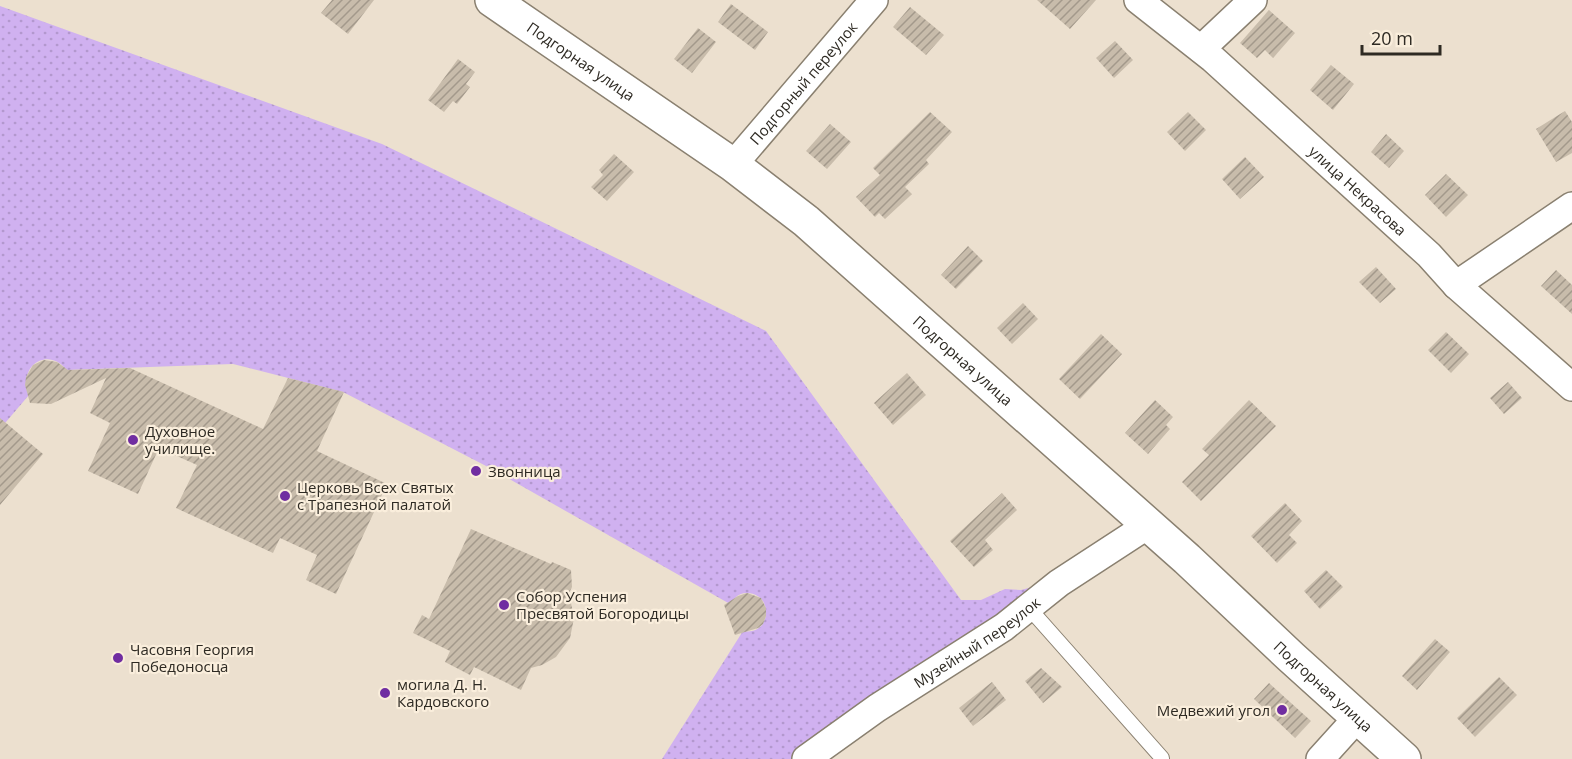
<svg xmlns="http://www.w3.org/2000/svg" width="1572" height="759" font-family="'Open Sans',sans-serif">
<defs>
<pattern id="grass-dots" width="8" height="8" patternUnits="userSpaceOnUse" patternTransform="scale(1.5)"><rect width="8" height="8" fill="#d0b1f0"/><path d="M2 2h.1M6 6h.1" fill="none" stroke="#b398ce" stroke-width="1.8" stroke-linecap="round"/></pattern>
<pattern id="building-hatch" width="6" height="6" patternUnits="userSpaceOnUse" patternTransform="scale(1.5)"><rect width="6" height="6" fill="#c8bcab"/><path d="M-1 1l2-2M0 6l6-6M5 7l2-2" fill="none" stroke="#a3998b"/></pattern>
</defs>
<rect width="100%" height="100%" fill="#ece0cf"/>
<!-- grass -->
<path fill="url(#grass-dots)" d="M0,6L382,144L766,331L961,600H981L1005,589L1021,590L1058,580L800,759H662L743,631C773,636 774,591 745,593C738,594 734,598 730,604L488,467L343,392L233,364L66,370C50,347 17,364 29,395L0,429Z"/>
<!-- building -->
<g fill="url(#building-hatch)">
<path d="M332,0H374L348,34L321,13Z"/>
<path d="M1037,0H1096L1070,29Z"/>
<path d="M731,4L768,32L755,50L718,22Z"/>
<path d="M910,7L944,35L926,55L893,27Z"/>
<path d="M1269,10L1295,33L1273,58L1265,50L1257,58L1240,43Z"/>
<path d="M698,28L716,42L692,73L674,59Z"/>
<path d="M1115,41L1133,60L1114,78L1096,58Z"/>
<path d="M458,59L475,72L466,84L470,87L457,104L453,101L444,112L428,100Z"/>
<path d="M1331,65L1354,84L1333,110L1310,90Z"/>
<path d="M1565,111L1572,122V153L1556,162L1536,129Z"/>
<path d="M930,112L952,132L926,160L929,164L905,187L912,194L885,219L879,213L875,217L856,197L880,175L873,168Z"/>
<path d="M1188,112L1206,130L1185,151L1167,132Z"/>
<path d="M830,124L851,142L827,169L806,151Z"/>
<path d="M1386,134L1404,151L1389,168L1371,152Z"/>
<path d="M614,154L634,172L607,201L591,187L603,175L599,170Z"/>
<path d="M1245,157L1264,177L1240,199L1222,179Z"/>
<path d="M1446,174L1468,195L1446,217L1425,195Z"/>
<path d="M968,246L983,261L956,289L941,275Z"/>
<path d="M1376,267L1396,289L1380,303L1359,282Z"/>
<path d="M1556,270L1572,285V314L1541,286Z"/>
<path d="M1023,303L1038,319L1012,344L997,328Z"/>
<path d="M1446,332L1469,354L1451,373L1428,350Z"/>
<path d="M1101,334L1122,354L1080,399L1059,379Z"/>
<path d="M44,360L57,362L68,370L130,368L263,429L288,378L344,392L317,451L387,484L336,594L306,580L317,555L280,538L273,553L176,508L197,465L159,448L138,494L88,471L110,423L90,413L106,378L51,404L30,403L25,385L26,377L33,365Z"/>
<path d="M907,373L926,395L893,425L874,403Z"/>
<path d="M1508,382L1522,398L1504,414L1490,398Z"/>
<path d="M1155,400L1173,417L1166,425L1170,429L1148,454L1125,433Z"/>
<path d="M1249,400L1276,426L1201,501L1182,482L1209,455L1202,449Z"/>
<path d="M0,418L43,454L0,505Z"/>
<path d="M1002,493L1017,510L985,540L993,550L974,567L950,541Z"/>
<path d="M1285,503L1302,521L1289,535L1297,543L1277,563L1251,536Z"/>
<path d="M471,529L551,564L552,562L571,570L572,587L569,593L574,618L570,638L556,657L542,665L531,668L521,690L474,667L470,675L445,662L450,651L413,633L422,615L429,619Z"/>
<path d="M1326,570L1343,587L1320,609L1304,591Z"/>
<path d="M747,593L761,598L766,608V616L763,624L758,628L735,635L724,605L738,596Z"/>
<path d="M1435,639L1450,652L1417,690L1402,676Z"/>
<path d="M1041,668L1062,687L1043,703L1025,681Z"/>
<path d="M1499,677L1517,695L1475,737L1457,718Z"/>
<path d="M992,682L1006,700L973,726L959,708Z"/>
<path d="M1269,683L1311,721L1295,738L1254,699Z"/>
</g>
<g fill="none" stroke-linecap="round" stroke-linejoin="round">
<defs>
<path id="service" d="M1029,608L1162,758"/>
<g id="minor">
<path id="s1" d="M1138,0L1213,59L1429,255L1456,285L1572,387"/>
<path d="M1201,49L1253,0"/>
<path id="s2" d="M733,165L874,0"/>
<path d="M1456,285L1572,206"/>
<path id="s3" d="M806,759L877,708L1004,627L1059,583L1148,525"/>
<path d="M1320,759L1358,717"/>
</g>
<g id="secondary">
<path id="s4" d="M492,0L733,165L806,221L1187,559L1291,657L1404,759"/>
</g>
</defs>
<!-- service casing -->
<use href="#service" stroke="#8a8070" stroke-width="16"/>
<!-- minor casing -->
<use href="#minor" stroke="#8a8070" stroke-width="30"/>
<!-- secondary casing -->
<use href="#secondary" stroke="#8a8070" stroke-width="36"/>
<!-- service -->
<use href="#service" stroke="#fff" stroke-width="14"/>
<!-- minor -->
<use href="#minor" stroke="#fff" stroke-width="27"/>
<!-- secondary -->
<use href="#secondary" stroke="#fff" stroke-width="33"/>
</g>
<!-- markers -->
<g fill="#702da1" stroke="#faeedc" stroke-width="2">
<circle cx="133" cy="440" r="6"/>
<circle cx="476" cy="471" r="6"/>
<circle cx="285" cy="496" r="6"/>
<circle cx="504" cy="605" r="6"/>
<circle cx="118" cy="658" r="6"/>
<circle cx="385" cy="693" r="6"/>
<circle cx="1282" cy="710" r="6"/>
</g>
<g text-anchor="middle" dominant-baseline="central" stroke-width="4.5" stroke-linejoin="round" paint-order="stroke">
<!-- street labels -->
<g font-size="15" fill="#2e2a23" stroke="#faeedc">
<text stroke="none"><textPath href="#s4" startOffset="108">Подгорная улица</textPath></text>
<text stroke="none"><textPath href="#s2" startOffset="108">Подгорный переулок</textPath></text>
<text stroke="none"><textPath href="#s1" startOffset="291">улица Некрасова</textPath></text>
<text stroke="none"><textPath href="#s4" startOffset="594">Подгорная улица</textPath></text>
<text stroke="none"><textPath href="#s3" startOffset="207">Музейный переулок</textPath></text>
<text stroke="none"><textPath href="#s4" startOffset="1080">Подгорная улица</textPath></text>
</g>
<!-- poi labels -->
<g font-size="15" fill="#2e2a23" stroke="#faeedc" text-anchor="start">
<text x="145" y="431">Духовное<tspan x="145" dy="17">училище.</tspan></text>
<text x="488" y="471">Звонница</text>
<text x="297" y="487">Церковь Всех Святых<tspan x="297" dy="17">с Трапезной палатой</tspan></text>
<text x="516" y="596">Собор Успения<tspan x="516" dy="17">Пресвятой Богородицы</tspan></text>
<text x="130" y="649">Часовня Георгия<tspan x="130" dy="17">Победоносца</tspan></text>
<text x="397" y="684">могила Д. Н.<tspan x="397" dy="17">Кардовского</tspan></text>
<text x="1270" y="710" text-anchor="end">Медвежий угол</text>
</g>
</g>
<!-- scale -->
<path d="M1362 45v9h78v-9" fill="none" stroke="#2e2a23" stroke-width="3"/>
<text x="1371" y="45" font-size="18" fill="#2e2a23" stroke="#faeedc" stroke-width="4.5" paint-order="stroke">20 m</text>
</svg>
